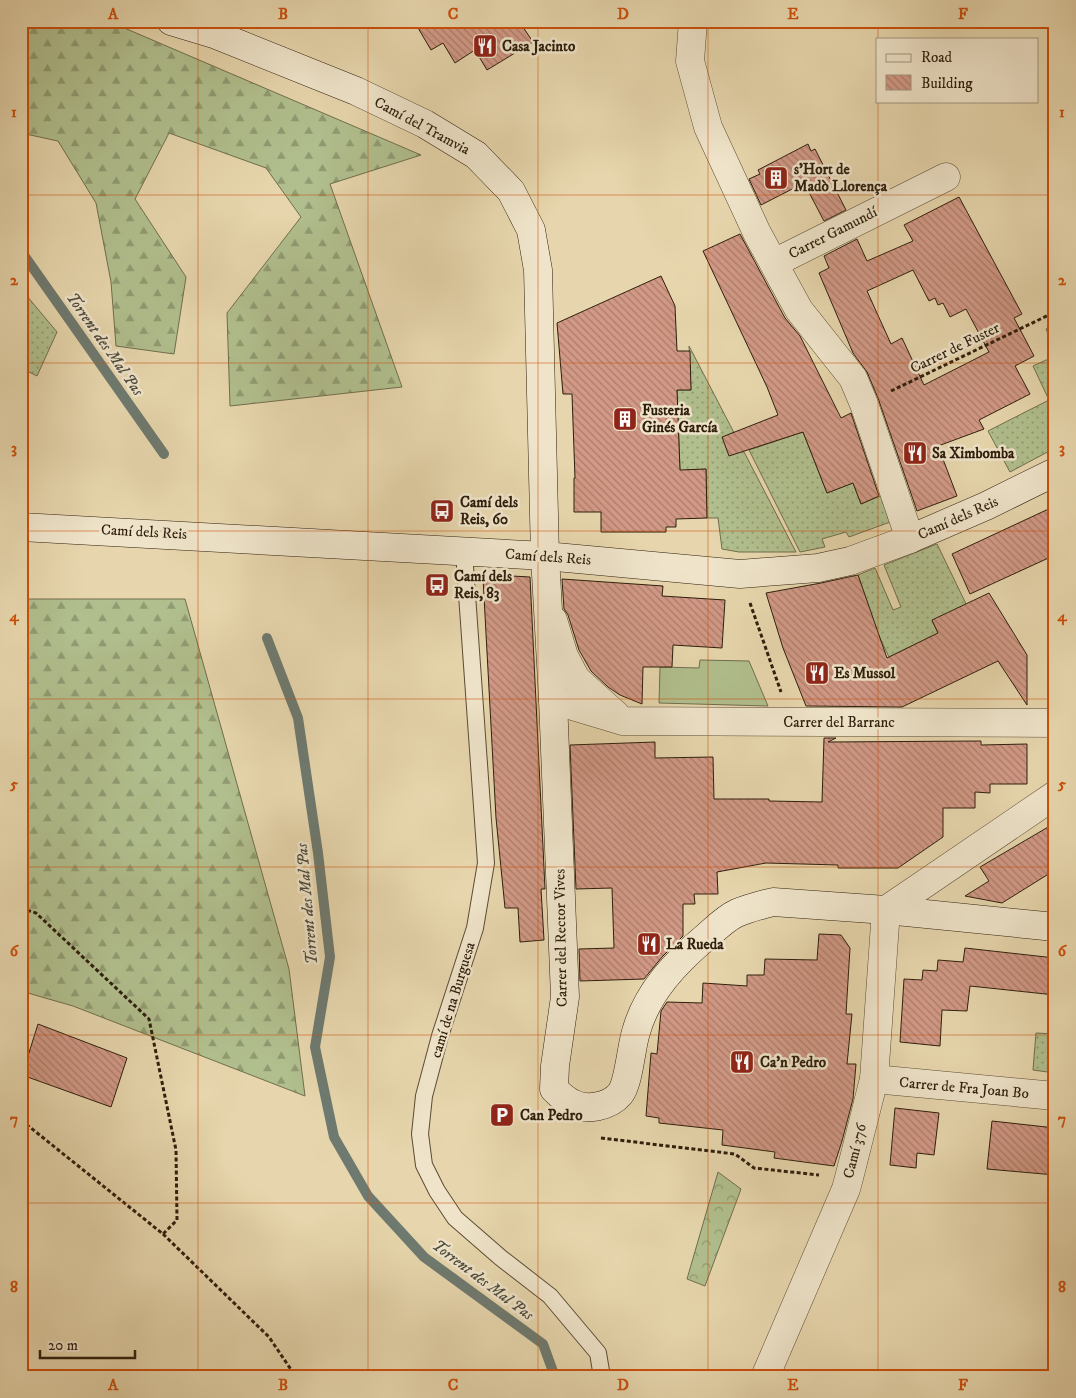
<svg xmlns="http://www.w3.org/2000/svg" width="1076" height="1398" font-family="'IM FELL DW Pica',serif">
<defs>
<pattern id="grass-dots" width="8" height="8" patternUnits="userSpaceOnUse" patternTransform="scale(1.25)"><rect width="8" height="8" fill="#b1bf8e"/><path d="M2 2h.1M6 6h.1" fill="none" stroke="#909b72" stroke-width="1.8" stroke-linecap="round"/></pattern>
<pattern id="forest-firs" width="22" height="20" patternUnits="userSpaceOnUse" patternTransform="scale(1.25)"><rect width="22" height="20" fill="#b1bf8e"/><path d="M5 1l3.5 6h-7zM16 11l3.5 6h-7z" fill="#909b72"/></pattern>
<pattern id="park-crowns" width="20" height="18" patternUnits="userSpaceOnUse" patternTransform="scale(1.25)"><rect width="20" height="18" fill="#b1bf8e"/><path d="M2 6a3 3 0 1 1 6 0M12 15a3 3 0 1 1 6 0" fill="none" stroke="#909b72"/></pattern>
<pattern id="building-back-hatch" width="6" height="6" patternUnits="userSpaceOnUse" patternTransform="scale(1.25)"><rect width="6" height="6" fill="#d29986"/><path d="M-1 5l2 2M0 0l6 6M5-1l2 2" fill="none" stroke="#ab7c6c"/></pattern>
</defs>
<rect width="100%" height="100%" fill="#e7d6ad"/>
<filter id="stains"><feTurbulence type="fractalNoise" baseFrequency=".004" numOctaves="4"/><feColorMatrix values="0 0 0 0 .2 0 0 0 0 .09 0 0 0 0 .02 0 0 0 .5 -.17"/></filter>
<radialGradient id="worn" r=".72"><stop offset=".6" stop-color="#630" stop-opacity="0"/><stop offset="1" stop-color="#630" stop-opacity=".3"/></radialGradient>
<!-- grass -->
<g fill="url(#grass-dots)" stroke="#706e4d">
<path d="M21,289L57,332L37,376L21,368Z"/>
<path d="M1055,324V348L1046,329Z"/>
<path d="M689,346L796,552H739L722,549L718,518H707L706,469L680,471L677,390H691Z"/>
<path d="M1055,356V448L1010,472L988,431L1049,400L1033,366Z"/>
<path d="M803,432L827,493L853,483L861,504L883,495L893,521L849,537L846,532L822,539L825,547L800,552L749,450Z"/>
<path d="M937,544L969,610L946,614L932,621L938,633L889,657L878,634L858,575L875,568L893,610L901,607L884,565Z"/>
<path d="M1036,1033L1055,1034V1073L1033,1070Z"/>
</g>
<!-- forest -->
<g fill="url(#forest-firs)" stroke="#706e4d">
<path d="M21,21H108L421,155L330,184L402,387L230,406L227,313L301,217L266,168L169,133L135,199L186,277L174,354L116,346L111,282L96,203L58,141L21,133Z"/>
<path d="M21,599H185L289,969L305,1096L73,1006L21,991Z"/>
</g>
<!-- park -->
<path fill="url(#park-crowns)" stroke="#706e4d" d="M718,1172L741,1189L705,1286L687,1279Z"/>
<!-- garden -->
<path fill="#b1bf8e" stroke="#706e4d" d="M700,660L749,661L768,706L659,703L660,667L699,668Z"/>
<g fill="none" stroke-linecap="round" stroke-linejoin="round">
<!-- stream -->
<g stroke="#6e7a70" stroke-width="10">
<path d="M21,251L164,454"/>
<path d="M267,638L298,718L318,853L330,957L315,1047L334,1137L368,1196L424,1257L543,1344L555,1377"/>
</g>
</g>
<!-- building -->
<g fill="url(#building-back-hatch)" stroke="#2e1e0c" fill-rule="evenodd">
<path d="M414,21H519L533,42L487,70L475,50L455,63L443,43L431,50Z"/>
<path d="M808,144L811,151L815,149L846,210L824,221L804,183L761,205L749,179L760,174L758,170Z"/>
<path d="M959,197L1022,314L1014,318L1034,356L1015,366L1030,394L979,420L984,429L938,446L957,496L917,511L878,398L867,372L853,353L819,273L829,268L824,256L857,239L867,261L913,241L904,225ZM913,270L929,301L935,298L938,305L943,303L950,317L966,309L989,352L924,385L902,338L891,344L867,291Z"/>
<path d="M740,234L785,318L800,336L841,418L851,413L879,496L861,504L853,483L827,493L803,432L729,456L722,437L778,415L767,387L703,251Z"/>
<path d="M661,276L675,306L677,351H690L691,390H677L680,470L706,469L707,518L676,519V527H666V532H601V512H574V478H575L572,394H563L557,323Z"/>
<path d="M1055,506V555L970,594L952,554Z"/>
<path d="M858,575L887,658L938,633L932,620L989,593L1027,655V705L998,661L902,707L806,706L783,648L766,593L821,583Z"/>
<path d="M512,576L530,577L545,889H541L544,940L520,942L518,908H505L496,818L483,578L513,577Z"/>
<path d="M562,579L663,586L662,596L725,600L722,648L673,645L672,667H643L642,704L620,695L608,687L591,671L579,650L568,615L564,609Z"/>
<path d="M824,738H836L828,742L981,741V745L1027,744V784H990V793L975,792V808H943V837L898,868H838V865L766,863L717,872L718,894H694L695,904H683V936L662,957L644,979L580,981L579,949L614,948L612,888L576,889L570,745L655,742V758L713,757L714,799H769V801L822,802Z"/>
<path d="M1055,823V870L1002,903L965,896L989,881L980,867Z"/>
<path d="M819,934L841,935L850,948L846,1014H852L847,1064H856L853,1099L842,1141L834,1166L774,1158L775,1152L722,1145L723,1130L659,1123V1118L646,1116L651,1053L657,1054L661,1011L667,1002L702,1003L703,983L747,986V975H764L765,959L817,960Z"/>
<path d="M965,948L1055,958V995L970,986L967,1011L942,1010L940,1046L900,1042L904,979L922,980L923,970L937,971L938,960L963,962Z"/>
<path d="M38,1024L127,1058L111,1107L22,1075Z"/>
<path d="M895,1108L939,1113L934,1155L917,1153L916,1168L890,1165Z"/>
<path d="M992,1121L1055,1128V1175L987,1169Z"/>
</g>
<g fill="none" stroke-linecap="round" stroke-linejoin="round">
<defs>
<path id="lane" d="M464,552L486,863L475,928L440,1036L424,1096L420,1134L424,1165L437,1191L455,1218L501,1258L550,1296L598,1353L602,1377"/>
<g id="street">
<path d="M693,21L690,61L708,127L757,233L799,310L853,378L864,404L910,539"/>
<path d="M774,263L946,177"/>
<path d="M553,620L564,656L576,679L616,715"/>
<path d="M553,700L623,721L1055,723"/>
<path d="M874,1079L1055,1096"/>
<path d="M765,1377L846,1189L849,1178L874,1079L886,910L1055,795"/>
</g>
<g id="secondary">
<path d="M171,21L214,34L356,91L425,124L476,155L511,191L531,230L538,270L545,556L553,700L565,997L555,1066L554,1089C559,1094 565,1100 572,1103C586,1111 609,1107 620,1094C629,1083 631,1047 636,1032C647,992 676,962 707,936C716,928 726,918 737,913C749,908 761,905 773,902L886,910L1055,927"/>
<path d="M21,527L545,556L740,574L818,568L850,561L910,539L986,506L1055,472"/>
</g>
</defs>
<!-- lane casing -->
<use href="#lane" stroke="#5c4c34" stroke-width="18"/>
<!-- street casing -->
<use href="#street" stroke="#5c4c34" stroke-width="29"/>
<!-- secondary casing -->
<use href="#secondary" stroke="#2e1e0c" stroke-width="29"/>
<!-- path -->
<g stroke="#2e1e0c" stroke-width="3" stroke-dasharray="4 2.5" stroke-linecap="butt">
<path d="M891,391L1055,312"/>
<path d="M750,603L781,692"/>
<path d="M21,908L36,913L149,1019L176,1150L177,1220L163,1234L21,1120"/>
<path d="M601,1138L735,1154L754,1168L819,1175"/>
<path d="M163,1234L269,1337L296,1377"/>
</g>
<!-- lane -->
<use href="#lane" stroke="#efe4ca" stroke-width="16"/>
<!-- street -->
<use href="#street" stroke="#efe4ca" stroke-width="28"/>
<!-- secondary -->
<use href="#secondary" stroke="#efe4ca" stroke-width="28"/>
</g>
<!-- grid -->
<path fill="none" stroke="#cc500c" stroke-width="1" stroke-opacity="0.55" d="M198,21V1377M368,21V1377M538,21V1377M708,21V1377M878,21V39M878,101V1377M21,195H1055M21,363H1055M21,531H1055M21,699H1055M21,867H1055M21,1035H1055M21,1203H1055"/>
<!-- icons -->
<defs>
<symbol id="restaurant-square" viewBox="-11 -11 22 22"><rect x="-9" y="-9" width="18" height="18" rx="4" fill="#8f2418" stroke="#efe4ca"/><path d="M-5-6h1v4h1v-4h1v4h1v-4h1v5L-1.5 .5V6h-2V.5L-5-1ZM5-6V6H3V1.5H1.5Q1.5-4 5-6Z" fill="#fff"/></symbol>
<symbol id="building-square" viewBox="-11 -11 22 22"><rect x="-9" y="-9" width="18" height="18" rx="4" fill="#8f2418" stroke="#efe4ca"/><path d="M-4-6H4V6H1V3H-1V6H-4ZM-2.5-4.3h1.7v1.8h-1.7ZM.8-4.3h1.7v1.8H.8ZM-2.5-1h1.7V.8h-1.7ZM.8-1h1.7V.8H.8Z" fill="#fff"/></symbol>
<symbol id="bus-square" viewBox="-11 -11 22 22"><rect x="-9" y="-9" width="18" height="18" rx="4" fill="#8f2418" stroke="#efe4ca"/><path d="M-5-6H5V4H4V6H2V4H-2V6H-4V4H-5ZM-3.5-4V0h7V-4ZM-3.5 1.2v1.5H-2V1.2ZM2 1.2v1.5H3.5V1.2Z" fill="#fff"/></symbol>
<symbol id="parking-square" viewBox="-11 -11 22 22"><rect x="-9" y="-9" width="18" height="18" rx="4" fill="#8f2418" stroke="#efe4ca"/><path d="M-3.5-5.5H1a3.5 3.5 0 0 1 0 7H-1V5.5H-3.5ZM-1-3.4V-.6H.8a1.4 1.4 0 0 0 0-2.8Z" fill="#fff"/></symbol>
</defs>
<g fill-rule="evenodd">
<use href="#restaurant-square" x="471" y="32" width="28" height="28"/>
<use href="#building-square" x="762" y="164" width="28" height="28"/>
<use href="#building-square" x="611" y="405" width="28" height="28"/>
<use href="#restaurant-square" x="901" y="439" width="28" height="28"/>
<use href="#bus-square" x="428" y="497" width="28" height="28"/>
<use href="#bus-square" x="423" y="571" width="28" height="28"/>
<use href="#restaurant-square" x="803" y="659" width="28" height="28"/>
<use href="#restaurant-square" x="635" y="930" width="28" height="28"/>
<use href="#restaurant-square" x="728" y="1048" width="28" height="28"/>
<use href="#parking-square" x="488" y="1101" width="28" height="28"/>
</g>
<g text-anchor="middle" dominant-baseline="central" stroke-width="5" stroke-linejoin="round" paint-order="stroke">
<!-- poi labels -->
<g font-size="15" font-weight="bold" fill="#2e1e0c" stroke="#efe4ca" text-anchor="start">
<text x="502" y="46">Casa Jacinto</text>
<text x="794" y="169">s'Hort de<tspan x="794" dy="17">Madò Llorença</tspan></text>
<text x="642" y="410">Fusteria<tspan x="642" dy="17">Ginés García</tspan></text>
<text x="932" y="453">Sa Ximbomba</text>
<text x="460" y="502">Camí dels<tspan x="460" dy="17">Reis, 60</tspan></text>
<text x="454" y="576">Camí dels<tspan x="454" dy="17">Reis, 83</tspan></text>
<text x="834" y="673">Es Mussol</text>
<text x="666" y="944">La Rueda</text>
<text x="760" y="1062">Ca'n Pedro</text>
<text x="520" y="1115">Can Pedro</text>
</g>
<!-- street labels -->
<g font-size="15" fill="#2e1e0c" stroke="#efe4ca">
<text transform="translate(422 126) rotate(28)">Camí del Tramvia</text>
<text transform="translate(833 233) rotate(-27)">Carrer Gamundí</text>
<text transform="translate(955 348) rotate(-26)">Carrer de Fuster</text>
<text transform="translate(958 518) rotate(-24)">Camí dels Reis</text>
<text transform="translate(144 532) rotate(3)">Camí dels Reis</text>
<text transform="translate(548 557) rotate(4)">Camí dels Reis</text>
<text x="839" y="722">Carrer del Barranc</text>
<text transform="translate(561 938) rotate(-91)">Carrer del Rector Vives</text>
<text transform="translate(453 1000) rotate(-73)">camí de na Burguesa</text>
<text transform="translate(964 1088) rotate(5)">Carrer de Fra Joan Bo</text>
<text transform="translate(855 1151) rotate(-76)">Camí 376</text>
</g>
<!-- water labels -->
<g font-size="16" font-style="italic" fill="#4e4c3e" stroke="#efe4ca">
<text transform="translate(105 344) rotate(55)">Torrent des Mal Pas</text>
<text transform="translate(307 904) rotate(-95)">Torrent des Mal Pas</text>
<text transform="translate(483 1280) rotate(37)">Torrent des Mal Pas</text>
</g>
</g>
<!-- margin -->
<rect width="1076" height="1398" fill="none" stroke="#e7d6ad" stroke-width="55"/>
<!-- legend -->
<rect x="876" y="38" width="162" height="65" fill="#efe4ca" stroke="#a2957e"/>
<rect x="886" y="54" width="25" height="8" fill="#efe4ca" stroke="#a2957e"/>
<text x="921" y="62" font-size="15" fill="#2e1e0c">Road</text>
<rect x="886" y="75" width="25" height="15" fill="url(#building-back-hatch)" stroke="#a2957e"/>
<text x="921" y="88" font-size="15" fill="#2e1e0c">Building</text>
<!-- scale -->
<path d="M40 1350v8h95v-8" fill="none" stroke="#2e1e0c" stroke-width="2.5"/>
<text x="48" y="1350" font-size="15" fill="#2e1e0c" stroke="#efe4ca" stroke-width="4" paint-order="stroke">20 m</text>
<rect x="28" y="28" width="1020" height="1342" fill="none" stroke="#cc500c" stroke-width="2"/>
<g font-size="16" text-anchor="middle" font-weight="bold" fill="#cc500c">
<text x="113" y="19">A</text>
<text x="283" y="19">B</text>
<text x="453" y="19">C</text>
<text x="623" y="19">D</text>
<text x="793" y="19">E</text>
<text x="963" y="19">F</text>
<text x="14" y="117">1</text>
<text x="1062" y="117">1</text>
<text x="14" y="285">2</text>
<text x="1062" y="285">2</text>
<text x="14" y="453">3</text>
<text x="1062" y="453">3</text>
<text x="14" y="621">4</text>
<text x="1062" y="621">4</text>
<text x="14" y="789">5</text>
<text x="1062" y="789">5</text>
<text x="14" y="956">6</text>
<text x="1062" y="956">6</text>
<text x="14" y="1124">7</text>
<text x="1062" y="1124">7</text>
<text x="14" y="1292">8</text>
<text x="1062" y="1292">8</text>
<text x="113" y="1390">A</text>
<text x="283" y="1390">B</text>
<text x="453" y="1390">C</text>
<text x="623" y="1390">D</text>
<text x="793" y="1390">E</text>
<text x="963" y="1390">F</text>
</g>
<rect width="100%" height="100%" filter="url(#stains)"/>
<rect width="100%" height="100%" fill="url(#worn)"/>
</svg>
